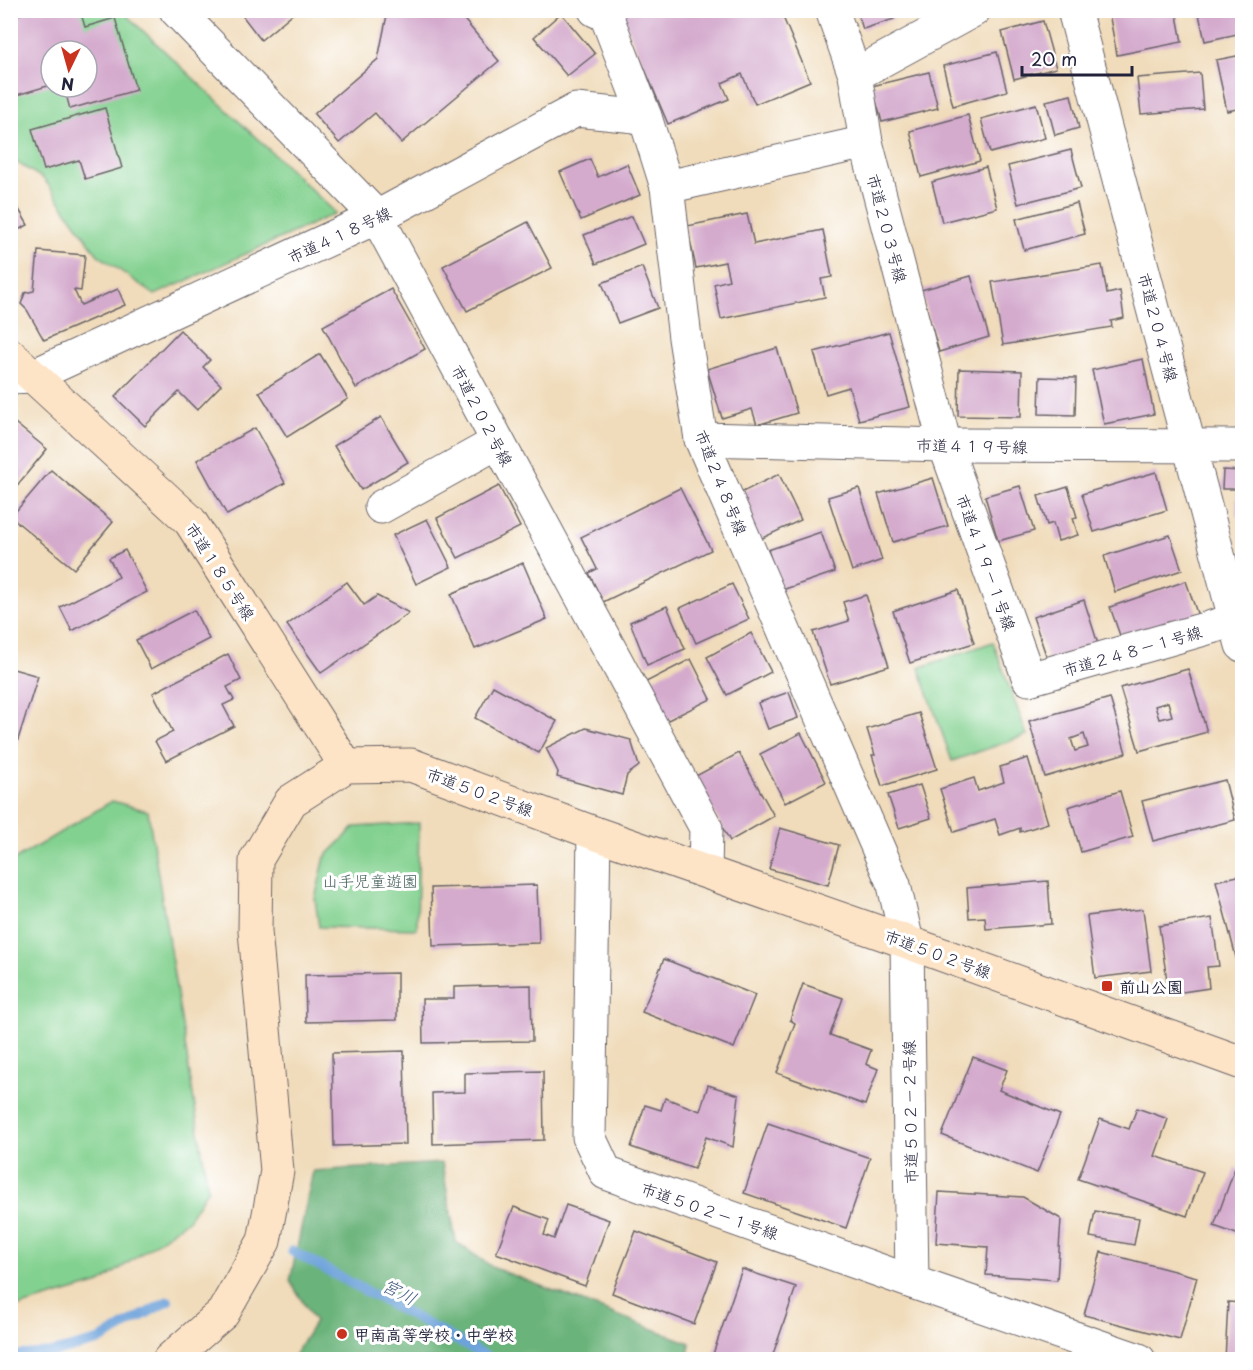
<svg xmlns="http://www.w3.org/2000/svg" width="1253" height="1370" font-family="'Playpen Sans','Klee One',sans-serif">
<rect width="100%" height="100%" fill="#fff"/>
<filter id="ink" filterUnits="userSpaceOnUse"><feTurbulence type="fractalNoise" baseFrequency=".0167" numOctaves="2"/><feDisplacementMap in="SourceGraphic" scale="12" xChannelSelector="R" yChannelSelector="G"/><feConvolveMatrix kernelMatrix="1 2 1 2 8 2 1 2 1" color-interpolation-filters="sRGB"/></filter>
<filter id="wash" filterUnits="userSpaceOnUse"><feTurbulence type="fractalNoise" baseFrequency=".008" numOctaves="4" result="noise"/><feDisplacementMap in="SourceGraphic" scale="24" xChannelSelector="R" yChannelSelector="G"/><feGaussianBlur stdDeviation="1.35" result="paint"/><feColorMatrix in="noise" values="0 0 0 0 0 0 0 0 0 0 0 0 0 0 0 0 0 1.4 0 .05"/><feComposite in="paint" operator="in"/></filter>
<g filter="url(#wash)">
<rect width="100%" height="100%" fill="#f0dbba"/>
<!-- green -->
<g fill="#83d190" stroke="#527a66" stroke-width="1.5" fill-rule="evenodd">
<path d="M10,11H122L336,213L155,295L98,255L44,179L11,159ZM51,51H87V87H51Z"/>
<path d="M993,642L1027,735L952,761L919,668Z"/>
<path d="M112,801L148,811L208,1189L188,1220L100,1283L11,1309V862Z"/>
<path d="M419,823L417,929L319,927L315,899L325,857L355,827Z"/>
</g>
<!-- forest -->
<path fill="#6ab37a" stroke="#466a5a" stroke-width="1.5" d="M442,1163L456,1242L494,1268L690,1343L688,1359H292L315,1322L290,1281L313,1171Z"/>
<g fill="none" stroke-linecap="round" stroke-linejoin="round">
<!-- stream -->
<g stroke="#6da2da" stroke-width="10">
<path d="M292,1251L493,1360"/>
<path d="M10,1356L52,1353L98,1341L168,1301"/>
</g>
</g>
<g id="blocks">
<!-- building -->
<g fill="#d4aacd" fill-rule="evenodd">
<path d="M33,10H80L85,27L115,18L136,90L70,109L64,87H87V51H51V85L10,97V17Z"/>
<path d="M238,10H297L261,40Z"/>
<path d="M388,10H431L433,13L435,10H456L499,61L401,143L375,113L339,143L314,114L378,59Z"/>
<path d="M620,10H692L693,12L697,10H780L810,81L755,104L742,74L722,83L729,99L668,124Z"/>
<path d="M843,10H891L894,19L863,29L857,12L844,16Z"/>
<path d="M1124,10H1176L1182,42L1117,55L1109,13Z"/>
<path d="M1198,10H1242V33L1205,41Z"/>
<path d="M561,13L595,54L567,76L534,37Z"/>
<path d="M1043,21L1056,68L1014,79L1002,32Z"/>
<path d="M997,52L1007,91L953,106L943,66Z"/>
<path d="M1242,55V108L1227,111L1216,60Z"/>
<path d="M929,72L938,108L882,122L872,86Z"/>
<path d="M1200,73L1203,109L1141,114L1137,78Z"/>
<path d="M1071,95L1079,128L1055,135L1046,101Z"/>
<path d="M1036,104L1045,138L990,153L981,119Z"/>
<path d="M105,108L122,168L85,179L79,160L44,170L32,129Z"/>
<path d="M968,115L980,161L921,177L910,131Z"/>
<path d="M1071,150L1081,188L1018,204L1008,166Z"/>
<path d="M590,159L598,177L627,164L640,195L581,220L560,172Z"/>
<path d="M986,167L997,208L942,222L932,182Z"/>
<path d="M10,194L28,225L10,234Z"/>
<path d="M1077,203L1085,234L1024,250L1016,219Z"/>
<path d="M747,214L754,244L823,230L832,277L821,279L825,297L721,319L714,284L729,280L725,262L696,268L687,226Z"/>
<path d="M632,216L644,244L596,264L584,235Z"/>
<path d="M528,222L552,268L467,311L443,266Z"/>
<path d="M38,251L85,255L81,291L74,290L81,305L118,289L125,305L44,340L27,310L21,304L25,293L34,291Z"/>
<path d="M1102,265L1107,294L1120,291L1124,318L1111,321L1112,327L1003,345L992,282Z"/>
<path d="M642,267L658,308L618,323L602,283Z"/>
<path d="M971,276L989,337L939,352L921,290Z"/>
<path d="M391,289L425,349L356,388L323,326Z"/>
<path d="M180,330L210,360L203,367L221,385L197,410L179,392L145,426L115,397Z"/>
<path d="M889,332L910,407L859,420L849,387L826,394L814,352Z"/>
<path d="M777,348L797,413L757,425L752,409L722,418L707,369Z"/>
<path d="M320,354L348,399L287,437L259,392Z"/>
<path d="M1143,359L1154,414L1104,424L1092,370Z"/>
<path d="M959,369L1022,371L1021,417L958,416Z"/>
<path d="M1040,377L1076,378L1075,415L1039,414Z"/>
<path d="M381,417L408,462L361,490L334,446Z"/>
<path d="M10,419L47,449L10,494Z"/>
<path d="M255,428L285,483L227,515L197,460Z"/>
<path d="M51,470L113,522L74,569L11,517Z"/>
<path d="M1223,470L1242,471V516H1236L1237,489H1222Z"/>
<path d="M1156,472L1167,510L1094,532L1082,494Z"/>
<path d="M779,474L801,520L756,541L734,496Z"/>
<path d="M933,478L948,526L893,542L878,494Z"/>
<path d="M499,486L520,527L458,558L437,518Z"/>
<path d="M1020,486L1034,531L998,541L985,496Z"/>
<path d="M1068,487L1077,517L1073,518L1078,535L1058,541L1053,523L1047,525L1038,496Z"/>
<path d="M680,488L711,550L603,602L589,573L597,569L581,537Z"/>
<path d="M859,488L882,560L852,571L828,497Z"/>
<path d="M427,519L451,567L416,584L393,535Z"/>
<path d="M821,532L835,572L782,590L768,550Z"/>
<path d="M1170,535L1182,570L1115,592L1104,556Z"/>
<path d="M125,550L147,592L72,631L60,607L119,577L109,558Z"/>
<path d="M523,563L547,619L475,649L451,594Z"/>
<path d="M1186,581L1198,616L1122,641L1110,607Z"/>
<path d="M347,582L364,605L377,596L409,613L321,673L287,625Z"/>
<path d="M732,584L749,619L696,643L680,608Z"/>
<path d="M958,590L974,643L910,663L893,611Z"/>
<path d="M866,595L889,666L830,684L813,632L849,621L843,602Z"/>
<path d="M1084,600L1098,644L1048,661L1033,617Z"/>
<path d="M667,606L685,649L647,665L630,622Z"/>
<path d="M194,610L209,639L151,669L136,640Z"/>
<path d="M751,633L771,672L727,695L707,657Z"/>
<path d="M228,654L241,680L227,687L234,700L223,705L234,726L166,761L155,741L173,732L153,693Z"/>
<path d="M691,659L711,699L666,721L646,682Z"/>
<path d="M10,668L38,676L11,762H10Z"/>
<path d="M1188,669L1207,732L1139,751L1120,688ZM1168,702L1172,716L1159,719L1155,706Z"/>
<path d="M493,686L557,721L539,753L475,718Z"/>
<path d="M789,692L798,718L768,729L758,703Z"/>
<path d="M1110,698L1126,753L1045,777L1029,721ZM1084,734L1088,747L1075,751L1071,739Z"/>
<path d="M919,713L937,769L882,786L872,755H875L867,729Z"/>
<path d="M586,728L631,740L639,766L627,775L622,795L557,777L558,772L546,748Z"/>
<path d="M801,733L826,782L785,803L760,754Z"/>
<path d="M739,753L774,816L730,841L694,777Z"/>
<path d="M1028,758L1048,823L1020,832V828L1000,835L995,819L954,832L940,789L974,778L978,791L1004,782L1000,767Z"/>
<path d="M1225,780L1235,820L1153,841L1142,801Z"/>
<path d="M920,785L931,818L899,828L888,795Z"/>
<path d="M1120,791L1133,837L1081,852L1068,807Z"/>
<path d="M780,828L839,845L828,885L769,869Z"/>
<path d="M1242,875V980L1216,881Z"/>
<path d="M1048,881L1051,924L986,929L985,917L969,918L967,888Z"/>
<path d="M537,885L539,943L433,946L431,888Z"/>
<path d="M1143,909L1151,971L1095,978L1087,916Z"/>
<path d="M1212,918L1219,966L1207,967L1209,988L1169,994L1159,926Z"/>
<path d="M664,959L755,995L734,1048L642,1012Z"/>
<path d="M397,973V1020L306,1022L305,975Z"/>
<path d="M803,984L843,998L830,1035L871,1050L866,1064L878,1069L865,1105L777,1073L795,1023L790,1020Z"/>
<path d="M531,985L532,1041L423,1043L422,999H454V987Z"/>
<path d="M404,1051L406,1144L334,1146L332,1053Z"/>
<path d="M973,1057L1007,1070L999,1090L1060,1115L1037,1173L942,1135Z"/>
<path d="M543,1071L544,1140L433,1144L432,1093L465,1092V1073Z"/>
<path d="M708,1085L739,1095L733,1147L706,1137L694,1169L631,1147L645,1105L661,1110L665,1098L700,1111Z"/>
<path d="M1137,1108L1168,1119L1155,1156L1203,1172L1187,1216L1078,1179L1100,1119L1129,1129Z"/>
<path d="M768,1123L870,1158L846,1228L744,1193Z"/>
<path d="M1235,1168L1242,1170V1236L1214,1226Z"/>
<path d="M939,1192L1023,1197L1061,1219L1057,1280L986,1275L988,1247L936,1243Z"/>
<path d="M566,1205L609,1220L585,1286L496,1253L514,1207L549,1220L544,1235L554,1239Z"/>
<path d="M1095,1211L1139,1218L1134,1245L1090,1237Z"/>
<path d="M636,1231L717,1262L694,1324L612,1293Z"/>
<path d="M1101,1252L1197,1277L1180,1340L1084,1315Z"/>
<path d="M742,1269L796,1287L771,1360H711Z"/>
<path d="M1228,1302L1242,1303V1360H1225Z"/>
</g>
</g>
</g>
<g filter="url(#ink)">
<use href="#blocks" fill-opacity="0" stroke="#6a6367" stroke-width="1.5"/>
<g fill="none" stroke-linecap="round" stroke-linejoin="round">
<defs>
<g id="street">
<path d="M176,10L377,217L706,828L705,871"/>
<path d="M595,10L606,15L645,117L667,187L685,338L701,439L894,885L907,942L912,1282"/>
<path d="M832,10L855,75L866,142L945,445L1029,679L1236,620"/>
<path d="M1074,10L1242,645"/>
<path d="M855,75L974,10"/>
<path d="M667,187L866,142"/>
<path d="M10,377L33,376L377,217L576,110L645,117"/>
<path d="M701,439L945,445L1242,446"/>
<path d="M381,507L498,442"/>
<path d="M594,833L589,1137L606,1173L912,1282L1139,1360"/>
</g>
<g id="secondary">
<path d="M10,355L190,521L346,766"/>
<path d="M169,1360L223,1313L264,1241L277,1171L255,931L256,860L291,801L346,766L411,765L594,833L907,942L1242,1063"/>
</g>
</defs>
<!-- street casing -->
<use href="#street" stroke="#6a6367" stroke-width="35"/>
<!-- secondary casing -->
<use href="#secondary" stroke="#6a6367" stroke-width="35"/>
<!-- street -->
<use href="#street" stroke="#fff" stroke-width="33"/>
<!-- secondary -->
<use href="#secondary" stroke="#fee4c6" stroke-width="33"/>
</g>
</g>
<!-- markers -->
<g fill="#c8321e" stroke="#fff" stroke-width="2">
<rect x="1101" y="980" width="12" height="12" rx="3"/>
<circle cx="342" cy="1334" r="6"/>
</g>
<g text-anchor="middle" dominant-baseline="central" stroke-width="6" stroke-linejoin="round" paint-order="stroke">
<!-- street labels -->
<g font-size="16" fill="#22223b" stroke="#fff">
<text transform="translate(888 228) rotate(75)">市道２０３号線</text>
<text transform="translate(339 234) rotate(-25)">市道４１８号線</text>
<text transform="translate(1159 327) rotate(75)">市道２０４号線</text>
<text transform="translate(483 415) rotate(62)">市道２０２号線</text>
<text transform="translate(972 445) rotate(1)">市道４１９号線</text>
<text transform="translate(722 482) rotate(68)">市道２４８号線</text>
<text transform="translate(987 562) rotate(70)">市道４１９－１号線</text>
<text transform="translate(221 571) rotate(57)">市道１８５号線</text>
<text transform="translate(1132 650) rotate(-16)">市道２４８－１号線</text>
<text transform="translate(480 791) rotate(20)">市道５０２号線</text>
<text transform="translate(938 953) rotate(20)">市道５０２号線</text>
<text transform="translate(909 1112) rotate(-91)">市道５０２－２号線</text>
<text transform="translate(710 1210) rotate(19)">市道５０２－１号線</text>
</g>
<!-- park labels -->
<g font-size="16" fill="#445f59" stroke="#fff">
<text x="370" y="880">山手児童遊園</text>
</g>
<!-- poi labels -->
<g font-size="16" font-weight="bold" fill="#22223b" stroke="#fff" text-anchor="start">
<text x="1119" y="986">前山公園</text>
<text x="354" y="1334">甲南高等学校・中学校</text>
</g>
<!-- water labels -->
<g font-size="18" font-style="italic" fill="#445c83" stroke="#fff">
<text transform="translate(400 1291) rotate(28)">宮川</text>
</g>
</g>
<!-- margin -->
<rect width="1253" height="1370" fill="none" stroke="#fff" stroke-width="36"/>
<!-- north arrow -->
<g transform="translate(69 69) rotate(185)"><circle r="28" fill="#ffffff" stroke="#a7a7b1" stroke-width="1.5"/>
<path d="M0-4.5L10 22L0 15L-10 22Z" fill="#c8321e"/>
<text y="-9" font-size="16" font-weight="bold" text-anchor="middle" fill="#22223b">N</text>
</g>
<!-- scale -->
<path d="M1022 66v9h110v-9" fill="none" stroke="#22223b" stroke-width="3"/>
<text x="1031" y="66" font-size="18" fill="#22223b" stroke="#ffffff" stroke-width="4.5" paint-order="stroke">20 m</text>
</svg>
